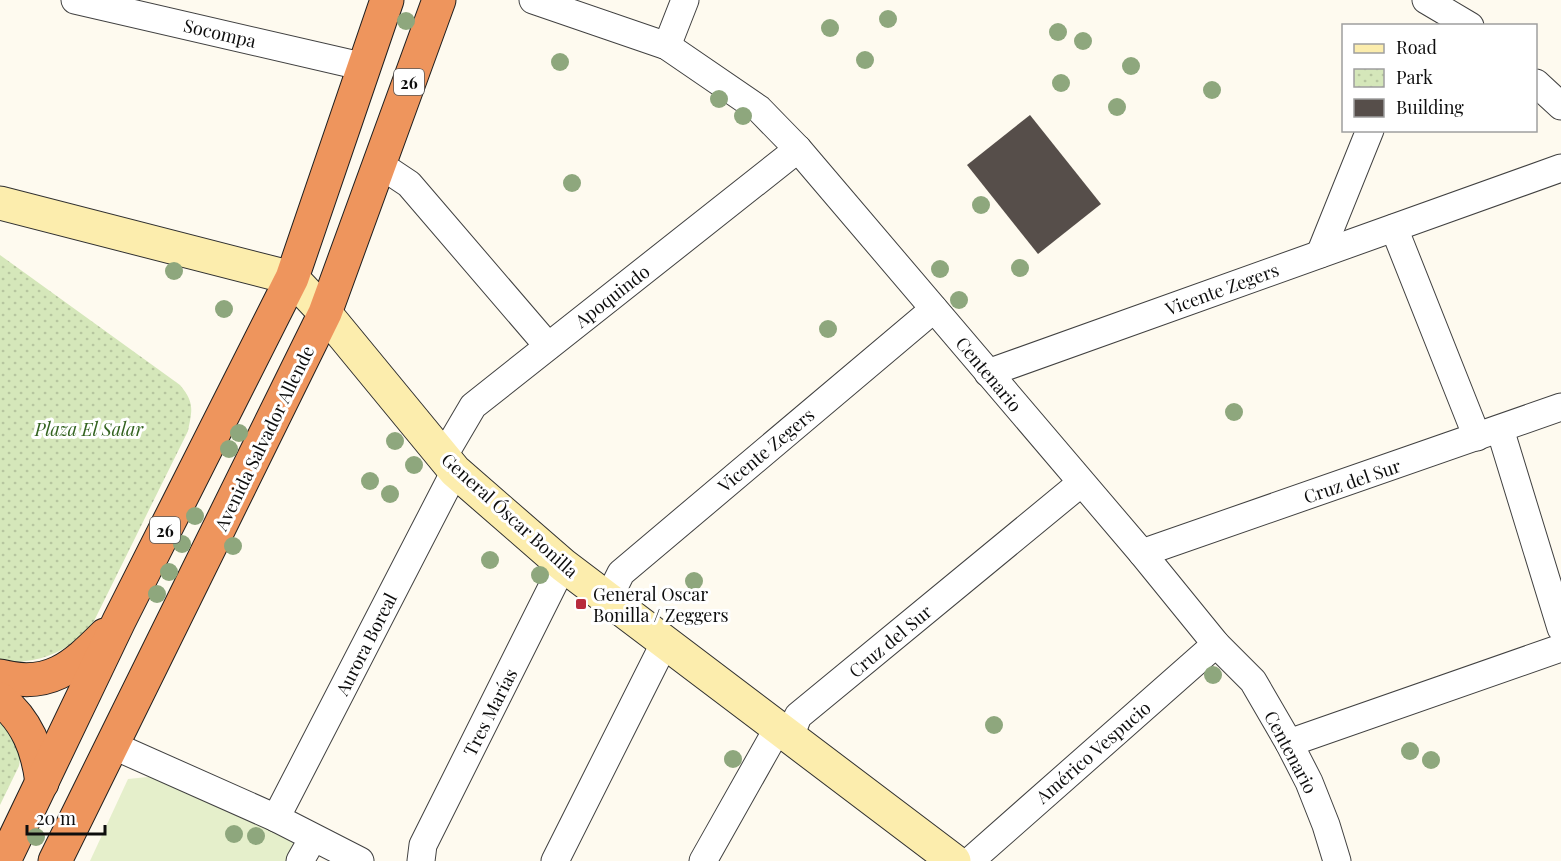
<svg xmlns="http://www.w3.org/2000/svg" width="1561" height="861" font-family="'Playfair Display',serif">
<defs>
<pattern id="park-dots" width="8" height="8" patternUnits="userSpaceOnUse" patternTransform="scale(1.5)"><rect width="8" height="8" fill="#d5e7ba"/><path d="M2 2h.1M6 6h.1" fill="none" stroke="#b6c59f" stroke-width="1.8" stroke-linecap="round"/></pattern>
</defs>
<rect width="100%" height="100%" fill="#fefaef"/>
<!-- park -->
<g fill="url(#park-dots)">
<path d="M0,255L180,385C195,403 192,410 188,431L94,621C89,627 84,635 78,639C57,656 26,666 0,660Z"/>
<path d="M0,713L21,752L19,766L0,805Z"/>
</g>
<!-- pitch -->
<path fill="#e5efcb" d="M158,776L301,840L289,861H90L128,779Z"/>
<!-- building -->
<path fill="#564e4a" d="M1030,115L1101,204L1038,254L967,165Z"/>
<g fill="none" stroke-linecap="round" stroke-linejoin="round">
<defs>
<g id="street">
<path d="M75,0L365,67"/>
<path d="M533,0L667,46L759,109L798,149L1142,553L1216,644L1253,681L1289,743L1309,782L1326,825L1337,861"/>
<path d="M1426,0L1470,26"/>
<path d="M667,46L685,0"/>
<path d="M1536,83L1561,106"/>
<path d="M379,164L409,184L548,346"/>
<path d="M1394,228L1477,437"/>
<path d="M1320,254L1370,130"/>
<path d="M988,373L1561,168"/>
<path d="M1500,429L1561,628"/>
<path d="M443,457L473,406L798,149"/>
<path d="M1142,553L1561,407"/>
<path d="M608,599L621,573L934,309"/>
<path d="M790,737L798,716L1081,483"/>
<path d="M1289,743L1561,648"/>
<path d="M112,745L276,818L360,861"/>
<path d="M276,818L455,471"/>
<path d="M300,861L313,838"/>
<path d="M421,861L423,845L563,565"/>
<path d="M555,861L665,642"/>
<path d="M703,861L778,728"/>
<path d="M970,861L1216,644"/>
</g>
<path id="secondary" d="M0,203L292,278L325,313L455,471L563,565L954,861"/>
<g id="highway">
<path d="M0,676C49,689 73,667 105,635"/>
<path d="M0,699C27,721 38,749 42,783"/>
<path d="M4,861L119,621L292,278L387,0"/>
<path d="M55,861L325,313L439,0"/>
</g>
</defs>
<!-- street casing -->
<use href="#street" stroke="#414141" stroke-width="29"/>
<!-- secondary casing -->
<use href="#secondary" stroke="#303030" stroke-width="35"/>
<!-- highway casing -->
<use href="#highway" stroke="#1f1f1f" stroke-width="35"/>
<!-- street -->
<use href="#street" stroke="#fff" stroke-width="27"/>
<!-- secondary -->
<use href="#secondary" stroke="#fcedad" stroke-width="33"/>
<!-- highway -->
<use href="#highway" stroke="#ee955d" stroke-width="33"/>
</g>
<!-- trees -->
<g fill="#8ea77d">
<circle cx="888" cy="19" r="9"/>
<circle cx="406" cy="21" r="9"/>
<circle cx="830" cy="28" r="9"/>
<circle cx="1058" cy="32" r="9"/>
<circle cx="1083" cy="41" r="9"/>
<circle cx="865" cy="60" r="9"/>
<circle cx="560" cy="62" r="9"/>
<circle cx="1131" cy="66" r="9"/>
<circle cx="1061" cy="83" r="9"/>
<circle cx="1212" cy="90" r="9"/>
<circle cx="719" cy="99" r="9"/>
<circle cx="1117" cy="107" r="9"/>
<circle cx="743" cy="116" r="9"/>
<circle cx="572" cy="183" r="9"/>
<circle cx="981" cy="205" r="9"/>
<circle cx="1020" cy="268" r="9"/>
<circle cx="940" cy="269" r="9"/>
<circle cx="174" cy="271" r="9"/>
<circle cx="959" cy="300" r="9"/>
<circle cx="224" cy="309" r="9"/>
<circle cx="828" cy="329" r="9"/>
<circle cx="1234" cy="412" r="9"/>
<circle cx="239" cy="433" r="9"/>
<circle cx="395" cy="441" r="9"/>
<circle cx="229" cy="449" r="9"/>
<circle cx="414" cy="465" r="9"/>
<circle cx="370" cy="481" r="9"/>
<circle cx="390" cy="494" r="9"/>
<circle cx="195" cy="516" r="9"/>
<circle cx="182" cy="544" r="9"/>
<circle cx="233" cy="546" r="9"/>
<circle cx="490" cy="560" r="9"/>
<circle cx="169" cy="572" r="9"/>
<circle cx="540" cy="575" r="9"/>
<circle cx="694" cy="581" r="9"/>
<circle cx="157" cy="594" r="9"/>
<circle cx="1213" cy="675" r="9"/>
<circle cx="994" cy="725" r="9"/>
<circle cx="1410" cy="751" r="9"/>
<circle cx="733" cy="759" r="9"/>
<circle cx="1431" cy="760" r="9"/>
<circle cx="234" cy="834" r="9"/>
<circle cx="256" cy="836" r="9"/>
<circle cx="36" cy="837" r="9"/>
</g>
<!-- markers -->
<rect fill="#b82b3c" stroke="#fff" stroke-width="2" x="575" y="598" width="12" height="12" rx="3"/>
<g text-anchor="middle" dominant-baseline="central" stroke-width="6" stroke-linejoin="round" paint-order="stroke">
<!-- shield labels -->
<g fill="#fff" stroke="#565656" stroke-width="1.5">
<rect x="394" y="69" width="30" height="26" rx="4.5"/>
<rect x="150" y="517" width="30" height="26" rx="4.5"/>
</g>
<g font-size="16" font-weight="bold" fill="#0e0e0e">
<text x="409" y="82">26</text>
<text x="165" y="530">26</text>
</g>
<!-- street labels -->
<g font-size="18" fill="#0e0e0e" stroke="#fff">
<text transform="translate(220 33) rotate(13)">Socompa</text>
<text transform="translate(1222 289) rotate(-20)">Vicente Zegers</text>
<text transform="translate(612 296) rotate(-38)">Apoquindo</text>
<text transform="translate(989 374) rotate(50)">Centenario</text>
<text transform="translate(264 438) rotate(-64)">Avenida Salvador Allende</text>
<text transform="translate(766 450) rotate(-40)">Vicente Zegers</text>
<text transform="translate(1352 481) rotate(-19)">Cruz del Sur</text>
<text transform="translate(510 515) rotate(42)">General Óscar Bonilla</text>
<text transform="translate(890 641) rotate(-40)">Cruz del Sur</text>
<text transform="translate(366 644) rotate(-63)">Aurora Boreal</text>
<text transform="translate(490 712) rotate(-63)">Tres Marías</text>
<text transform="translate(1093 752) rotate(-41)">Américo Vespucio</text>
<text transform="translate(1291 752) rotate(62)">Centenario</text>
</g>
<!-- park labels -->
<g font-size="18" font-style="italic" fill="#336320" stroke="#fff">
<text x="89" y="429">Plaza El Salar</text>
</g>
<!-- poi labels -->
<g font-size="18" fill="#0e0e0e" stroke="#fff" text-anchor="start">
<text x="593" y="594">General Oscar<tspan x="593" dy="21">Bonilla / Zeggers</tspan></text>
</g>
</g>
<!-- legend -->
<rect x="1342" y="24" width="195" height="108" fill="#ffffff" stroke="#9f9f9f" stroke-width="1.5"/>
<rect x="1354" y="44" width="30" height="9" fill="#fcedad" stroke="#9f9f9f" stroke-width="1.5"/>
<text x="1396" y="54" font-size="18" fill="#0e0e0e">Road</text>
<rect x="1354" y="69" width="30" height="18" fill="url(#park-dots)" stroke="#9f9f9f" stroke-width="1.5"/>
<text x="1396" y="84" font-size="18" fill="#0e0e0e">Park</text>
<rect x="1354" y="99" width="30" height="18" fill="#564e4a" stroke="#9f9f9f" stroke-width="1.5"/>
<text x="1396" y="114" font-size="18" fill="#0e0e0e">Building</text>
<!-- scale -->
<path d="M27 825v9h78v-9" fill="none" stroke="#0e0e0e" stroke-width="3"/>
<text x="36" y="825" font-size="18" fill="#0e0e0e" stroke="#ffffff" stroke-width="4.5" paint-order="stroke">20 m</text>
</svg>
